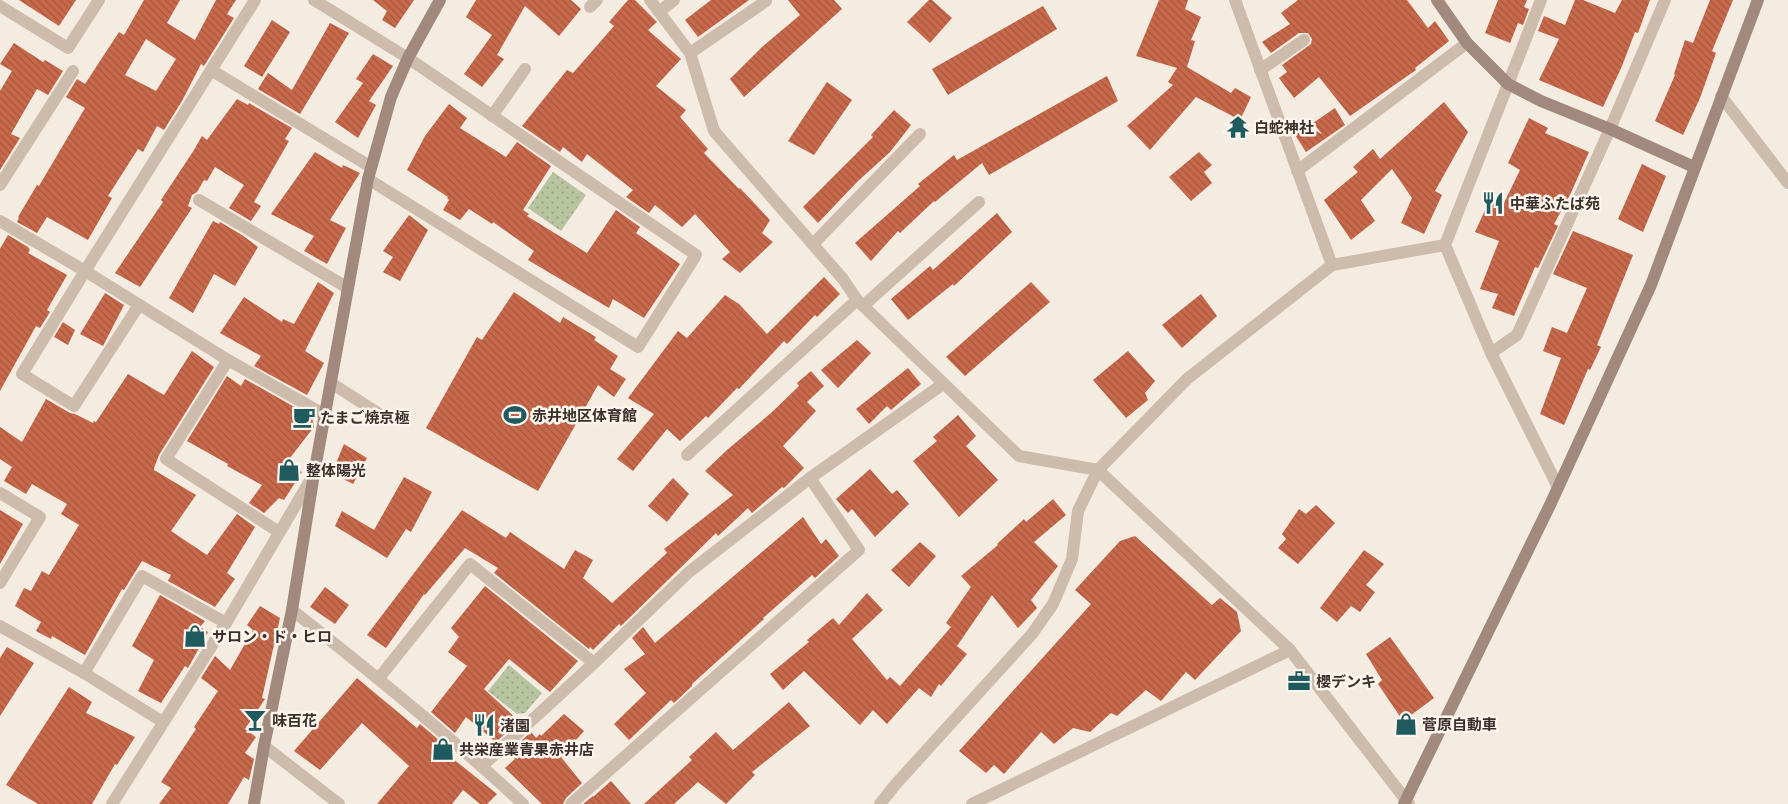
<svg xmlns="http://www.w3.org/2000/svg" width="1788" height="804" font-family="'Exo 2','Noto Sans JP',sans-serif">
<defs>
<pattern id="park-dots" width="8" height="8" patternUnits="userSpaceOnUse" patternTransform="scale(1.25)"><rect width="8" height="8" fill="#b8c4a0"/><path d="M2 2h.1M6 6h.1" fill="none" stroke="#97a083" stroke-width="1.8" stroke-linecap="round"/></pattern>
<pattern id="building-back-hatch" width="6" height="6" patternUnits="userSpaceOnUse" patternTransform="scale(1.25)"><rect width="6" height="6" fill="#c8694b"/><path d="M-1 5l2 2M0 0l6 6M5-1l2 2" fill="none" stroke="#a4573f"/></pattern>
</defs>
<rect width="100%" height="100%" fill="#f4ebe1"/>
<!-- park -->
<g fill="url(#park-dots)">
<path d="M553,172L586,195L561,231L528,208Z"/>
<path d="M509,665L542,693L525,713L517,714L488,691Z"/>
</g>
<!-- building -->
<g fill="url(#building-back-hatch)" fill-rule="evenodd">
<path d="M19,0H76L59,26Z"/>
<path d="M144,0H180L167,23L195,40L216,0H236L227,14L234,18L204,66L201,64L182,101L164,130L157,126L143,152L138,149L108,196L112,198L88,240L47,217L37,233L17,222L19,218L18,217L37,185L39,186L85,108L66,97L77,79L85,84L119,32L124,35ZM146,39L176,59L156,91L125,75Z"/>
<path d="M373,0H414L395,28L382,20L387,11Z"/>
<path d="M476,0H571L581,9L559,36L525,6L497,55L504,59L482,87L464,74L492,35L466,17Z"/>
<path d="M628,0H635L657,22L648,30L681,59L656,86L686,110L680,117L708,149L704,153L739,189L740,188L770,220L762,233L773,242L740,273L722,259L730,252L695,214L682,227L655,205L649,213L626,197L633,190L587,154L582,162L563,147L560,152L522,126L567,70L573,73L614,26L609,22Z"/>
<path d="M711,0H749L698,37L685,20Z"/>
<path d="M788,0H834L842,9L744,97L730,79L762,47L800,15Z"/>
<path d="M929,0H932L952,18L930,43L907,22Z"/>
<path d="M1159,0H1188L1185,9L1201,17L1191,40L1195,41L1187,67L1231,93L1235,88L1251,97L1240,120L1196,97L1150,150L1127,126L1173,85L1168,82L1177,68L1136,56Z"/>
<path d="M1298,0H1407L1428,28L1435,21L1449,41L1415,68L1416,70L1350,116L1319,77L1294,98L1279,78L1287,72L1282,65L1311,44L1312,39L1308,33H1299L1271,53L1262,42L1290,24L1281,13Z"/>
<path d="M1498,0H1527L1524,7L1529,9L1523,25L1518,23L1510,43L1485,33Z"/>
<path d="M1575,0H1583L1615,13L1622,0H1650L1638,33L1635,32L1622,66L1603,107L1539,80L1559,39L1538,31L1544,16L1565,25Z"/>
<path d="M1710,0H1733L1712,51L1716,53L1700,98L1683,135L1655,121L1675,75L1674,74L1685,40L1693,43Z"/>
<path d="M1043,6L1057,29L948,95L932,69Z"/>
<path d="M272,20L290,32L262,77L244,66Z"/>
<path d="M330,23L349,33L300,114L258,89L268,73L292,90Z"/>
<path d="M14,43L43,62L45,60L63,71L48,95L37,89L11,134L20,138L0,170V91L12,71L0,64Z"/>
<path d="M373,54L393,66L369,101L376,105L358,138L335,122L363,83L356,79Z"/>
<path d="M1107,76L1118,101L989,175L982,163L935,202L934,201L900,233L898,231L871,261L855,243L920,186L918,184L954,155L957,160Z"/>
<path d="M827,82L852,100L814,155L788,141Z"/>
<path d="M237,99L248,105L249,103L292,128L285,139L289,141L254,202L261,206L251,221L229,208L244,185L215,167L207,181L204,180L197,192L192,195L188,206L192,208L140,287L115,273L163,202L161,200L194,150L202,136L207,140Z"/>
<path d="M1444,102L1468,132L1435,191L1442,195L1424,234L1401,223L1412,198L1392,169L1361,200L1375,221L1351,240L1324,200L1358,172L1353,167L1373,149L1380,159Z"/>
<path d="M449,104L467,118L460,128L506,157L517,142L551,166L523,210L529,214L527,216L587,253L616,210L640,227L636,233L680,264L644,318L613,299L609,308L528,260L534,251L493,222L492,224L469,209L460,220L443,210L449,200L447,198L448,197L407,170L425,136Z"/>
<path d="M1335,108L1345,125L1306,152L1295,135L1308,127L1322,134L1313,123Z"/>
<path d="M894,110L911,125L890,152L857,182L818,223L803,207L873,137L871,135Z"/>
<path d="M1529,118L1548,128L1545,133L1589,152L1570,195L1554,224L1558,226L1538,268L1535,267L1514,316L1492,308L1498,294L1480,289L1499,241L1475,232L1491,197L1504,203L1520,170L1508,163Z"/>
<path d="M315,152L342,168L343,165L360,173L330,220L346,228L327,264L304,251L314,236L271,214Z"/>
<path d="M1199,152L1212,165L1204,172L1212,183L1191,201L1169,177Z"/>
<path d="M1642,164L1666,176L1643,232L1618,219Z"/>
<path d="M997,213L1012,232L954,286L953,284L908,320L891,299L930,266L933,270Z"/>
<path d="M409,215L428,230L400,281L383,272L393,257L383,251Z"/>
<path d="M213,221L219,224L220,222L242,235L258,247L235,286L214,274L193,313L169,298Z"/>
<path d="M1573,231L1633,255L1597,345L1601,347L1590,370L1588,369L1564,425L1540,414L1561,358L1543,351L1552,327L1567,333L1587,288L1553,274Z"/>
<path d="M8,235L28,247L30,250L28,253L67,275L47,310L50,312L40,328L36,326L0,391V249Z"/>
<path d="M824,277L840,294L817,317L815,315L787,344L784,341L739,389L737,388L708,418L706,416L680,441L667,429L633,471L617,459L654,414L628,398L678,331L687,338L725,295L739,304L767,334Z"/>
<path d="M318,282L334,293L305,351L324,363L307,395L254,366L261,356L220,333L244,297L282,322L283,319L294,324Z"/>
<path d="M1031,282L1050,302L965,376L946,357Z"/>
<path d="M514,292L560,323L563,317L596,337L594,340L618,356L610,369L626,379L614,397L598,385L538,491L426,428L477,337L482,340Z"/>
<path d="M105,293L124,305L103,346L80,334Z"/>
<path d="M1201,294L1217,316L1182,348L1162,325Z"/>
<path d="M63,322L75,330L68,345L54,337Z"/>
<path d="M857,340L871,353L838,388L821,370Z"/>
<path d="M192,351L214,367L159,455L154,468V470L196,495L171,531L207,555L237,514L255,527L227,573L235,579L215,607L168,581L171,575L142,561L124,590L122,589L85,655L52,636L51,639L36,631L41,622L15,606L24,588L31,591L42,571L49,575L79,525L61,514L67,504L32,484L26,494L4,481L12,467L0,459V427L22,442L46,399L70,413L75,414L93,423L94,421L96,422L128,374L164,395Z"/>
<path d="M1128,351L1155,381L1145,393L1148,400L1126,418L1093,380Z"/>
<path d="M908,368L921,384L891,410L887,406L869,424L856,409Z"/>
<path d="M811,371L824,386L807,402L816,411L783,446L804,468L784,488L782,487L752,513L748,508L718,536L716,533L621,626L619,624L593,650L590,647L589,649L494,573L498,568L465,548L425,595L424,594L386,648L367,635L462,510L506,538L510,532L564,569L575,550L593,560L583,578L612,603L667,553L664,549L733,495L705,471L727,450L771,413L799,386L797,383Z"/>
<path d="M227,376L241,386L245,379L312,417L314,427L286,463L302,472L284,500L279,498L264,513L249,503L262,485L227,466L228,464L187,441Z"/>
<path d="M958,415L976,436L966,446L998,480L959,517L913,461L937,441L933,437Z"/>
<path d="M344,444L367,458L353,484L332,473Z"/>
<path d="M870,469L892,494L897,490L909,504L875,537L852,509L848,513L836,499Z"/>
<path d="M404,477L432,492L411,532L406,529L387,558L335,526L342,511L374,530Z"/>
<path d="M673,478L689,494L667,522L648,506Z"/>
<path d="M1053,499L1066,515L1034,542L1058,566L1031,600L1037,608L1018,628L992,595L957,646L967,654L941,686L939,684L931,697L919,688L887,724L873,710L860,725L804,671L783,690L770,674L809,642L807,640L833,618L839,625L867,593L883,610L852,639L887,680L890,677L900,686L951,627L946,623L971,587L961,576L998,545L997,544L1024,519L1026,522Z"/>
<path d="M1316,505L1335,523L1298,564L1278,548L1286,539L1282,534L1299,509L1306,514Z"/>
<path d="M0,510L23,524L0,564Z"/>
<path d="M803,517L821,544L826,539L839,556L815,578L812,575L763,618L764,619L692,684V686L674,703L671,700L629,740L614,724L646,693L624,669L645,654L632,638L643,627L655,643Z"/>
<path d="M1135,536L1212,605L1220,598L1237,612L1241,631L1195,680L1186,672L1161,701L1146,690L1117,716L1111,713L1090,732L1073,728L1054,744L1041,732L1004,774L994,765L986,773L959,751L1091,604L1075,590L1120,541Z"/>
<path d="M920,542L936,556L909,587L891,570Z"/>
<path d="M1364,550L1384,564L1366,585L1375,592L1360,612L1351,606L1337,622L1320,608Z"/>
<path d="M485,586L578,661L550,692L509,659L484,689L519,721L496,742L466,717L455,733L431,712L467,666L448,652L459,637L451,628Z"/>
<path d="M325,587L349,605L335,624L310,607Z"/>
<path d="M160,595L205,621L200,627L208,632L188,668L185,666L161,703L138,691L154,660L132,646Z"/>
<path d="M260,606L280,618L262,698L265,699L245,729L256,737L245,753L254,759L249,780L244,777L228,804H159L171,788L161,782L196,729L194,727L218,691L201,678L215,656L230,670L253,630L247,625Z"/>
<path d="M1390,637L1434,698L1403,721L1378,684L1382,680L1366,654Z"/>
<path d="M7,647L34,663L0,716V658Z"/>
<path d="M357,678L417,728L420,724L446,746L442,750L497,794L487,804H480L463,790L452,804H377L409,766L362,723L320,770L294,751Z"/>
<path d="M69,687L92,702L86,713L135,737L117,765L115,764L92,804H38L6,785Z"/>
<path d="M789,702L810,726L752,772L755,775L726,804L698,782L674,804H644L692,760L689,757L716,732L733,750Z"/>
<path d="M564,714L584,731L561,757L582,783L566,798L563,804H542L505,768L515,759L508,753L531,732L536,738L540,734L541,736Z"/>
<path d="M611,781L631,804H583L593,796V797Z"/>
</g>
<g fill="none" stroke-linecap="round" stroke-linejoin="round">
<!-- lane -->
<g stroke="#cdbbac" stroke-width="12">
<path d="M590,7L597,0"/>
<path d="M659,12L674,0"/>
<path d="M690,53L766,1"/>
<path d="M1260,70L1304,40"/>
<path d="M492,116L525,69"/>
<path d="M199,200L348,288"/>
<path d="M813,244L920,134"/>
<path d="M863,306L979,202"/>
<path d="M331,383L384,417"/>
</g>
<!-- street -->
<g stroke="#cdbbac" stroke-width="12">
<path d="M314,0L408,58L696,255L638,347L368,179"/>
<path d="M650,0L690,53L714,131L843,279L857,300L1019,456L1098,470L1290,650L1409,804"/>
<path d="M1235,0L1332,265"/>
<path d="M1541,0L1445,245L1491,353L1558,487"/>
<path d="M0,6L68,48L99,0"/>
<path d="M211,70L371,167"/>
<path d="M1721,96L1788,183"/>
<path d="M1297,171L1467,43"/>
<path d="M0,185L73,71"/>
<path d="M0,221L85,271L228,360L325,415"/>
<path d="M139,305L74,406L22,374L85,271L255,0"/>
<path d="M1491,353L1517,335L1610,129L1665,0"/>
<path d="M228,360L166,459L279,532"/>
<path d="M687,455L857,300"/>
<path d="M0,493L40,517L0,583"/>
<path d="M292,610C371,672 449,735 523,804"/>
<path d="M0,626L84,673L163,722"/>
<path d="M84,673L142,576L226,623"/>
<path d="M379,678L470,564L594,663"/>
<path d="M264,746L339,804"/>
<path d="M482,766L594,663L689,572L810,478L943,384"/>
<path d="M112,804L226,623L314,474"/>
<path d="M571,804L859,550L810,478"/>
<path d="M880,804L895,785L1032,634L1053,604L1072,559L1078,511L1098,470L1187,379L1332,265L1445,245"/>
<path d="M972,804L1290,650"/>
</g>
<!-- secondary -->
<g stroke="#a18a7d" stroke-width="12">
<path d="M1437,0L1467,43L1508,84L1541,101L1610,129L1694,167"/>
<path d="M254,804L264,746L292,610L314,474L368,179L391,97L408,58L440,0"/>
<path d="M1404,804L1550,505L1651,285L1758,0"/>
</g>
</g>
<!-- icons -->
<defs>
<symbol id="temple-bare" viewBox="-9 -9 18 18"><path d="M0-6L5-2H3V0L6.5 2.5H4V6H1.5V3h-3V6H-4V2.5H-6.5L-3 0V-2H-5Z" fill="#1f5a5e" stroke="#fbf5ee" stroke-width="2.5" paint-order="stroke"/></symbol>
<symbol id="restaurant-bare" viewBox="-9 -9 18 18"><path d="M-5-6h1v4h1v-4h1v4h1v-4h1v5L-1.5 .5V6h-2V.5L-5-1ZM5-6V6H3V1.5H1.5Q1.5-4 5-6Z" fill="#1f5a5e" stroke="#fbf5ee" stroke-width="2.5" paint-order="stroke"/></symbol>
<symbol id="stadium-bare" viewBox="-9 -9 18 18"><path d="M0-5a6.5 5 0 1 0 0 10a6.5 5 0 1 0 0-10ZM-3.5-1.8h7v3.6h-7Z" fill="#1f5a5e" stroke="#fbf5ee" stroke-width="2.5" paint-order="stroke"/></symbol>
<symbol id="cafe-bare" viewBox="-9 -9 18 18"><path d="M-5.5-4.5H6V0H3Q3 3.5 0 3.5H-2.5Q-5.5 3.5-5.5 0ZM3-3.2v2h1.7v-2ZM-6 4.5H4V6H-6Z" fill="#1f5a5e" stroke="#fbf5ee" stroke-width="2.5" paint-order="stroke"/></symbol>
<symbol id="shop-bare" viewBox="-9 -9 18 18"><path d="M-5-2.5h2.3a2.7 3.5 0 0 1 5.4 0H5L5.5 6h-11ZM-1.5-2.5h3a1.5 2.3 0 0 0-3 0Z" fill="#1f5a5e" stroke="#fbf5ee" stroke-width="2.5" paint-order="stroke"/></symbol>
<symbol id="office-bare" viewBox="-9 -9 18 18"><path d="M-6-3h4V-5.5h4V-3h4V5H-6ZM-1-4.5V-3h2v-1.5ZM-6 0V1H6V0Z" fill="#1f5a5e" stroke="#fbf5ee" stroke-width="2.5" paint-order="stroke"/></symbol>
<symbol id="bar-bare" viewBox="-9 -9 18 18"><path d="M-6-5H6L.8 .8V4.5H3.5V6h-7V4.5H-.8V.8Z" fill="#1f5a5e" stroke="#fbf5ee" stroke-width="2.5" paint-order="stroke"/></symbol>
</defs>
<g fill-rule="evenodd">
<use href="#temple-bare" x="1222" y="111" width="32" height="32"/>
<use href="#restaurant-bare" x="1477" y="187" width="32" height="32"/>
<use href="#stadium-bare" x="499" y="399" width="32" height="32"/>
<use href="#cafe-bare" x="288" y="401" width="32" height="32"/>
<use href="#shop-bare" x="273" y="454" width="32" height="32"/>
<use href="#shop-bare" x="179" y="620" width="32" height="32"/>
<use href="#office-bare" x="1283" y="665" width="32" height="32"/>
<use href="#bar-bare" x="239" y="704" width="32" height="32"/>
<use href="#shop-bare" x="1390" y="708" width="32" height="32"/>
<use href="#restaurant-bare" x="468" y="709" width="32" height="32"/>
<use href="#shop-bare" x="427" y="733" width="32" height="32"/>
</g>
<g text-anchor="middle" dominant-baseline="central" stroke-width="5" stroke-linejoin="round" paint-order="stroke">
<!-- poi labels -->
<g font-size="15" font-weight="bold" fill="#3b302b" stroke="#fbf5ee" text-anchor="start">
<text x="1254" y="127">白蛇神社</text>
<text x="1510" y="203">中華ふたば苑</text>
<text x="532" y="415">赤井地区体育館</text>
<text x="320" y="417">たまご焼京極</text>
<text x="306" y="470">整体陽光</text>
<text x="212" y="636">サロン・ド・ヒロ</text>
<text x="1316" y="681">櫻デンキ</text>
<text x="272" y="720">味百花</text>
<text x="1422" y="724">菅原自動車</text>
<text x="500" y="725">渚園</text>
<text x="459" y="749">共栄産業青果赤井店</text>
</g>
</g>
</svg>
